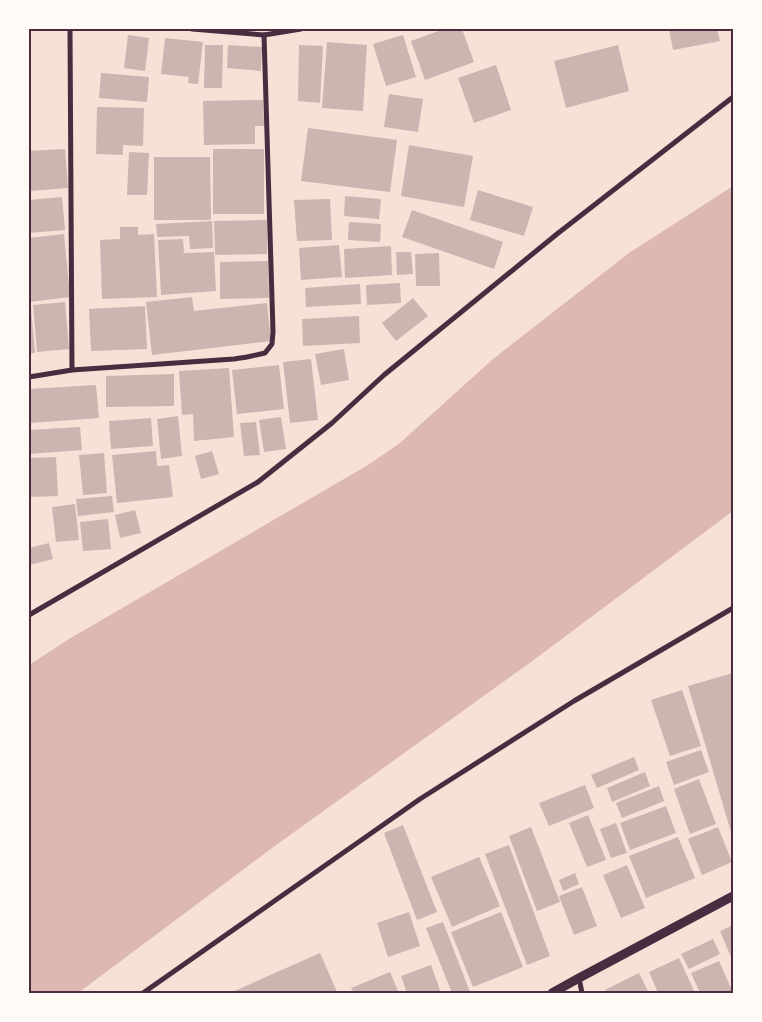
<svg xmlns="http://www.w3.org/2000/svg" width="762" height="1022" font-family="Poppins,sans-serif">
<rect width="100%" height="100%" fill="#f7e1d7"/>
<!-- water -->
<path fill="#dcb8b0" d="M733,186V511L531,662L272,848L78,993H29V665L69,639L368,465L400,443L493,359L629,253Z"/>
<!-- building -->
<g fill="#ccb4b1">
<path d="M444,29H462L474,62L425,80L411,41Z"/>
<path d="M669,29H717L720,41L673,50Z"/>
<path d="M128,35L149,38L145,71L124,68Z"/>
<path d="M403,35L416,77L386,86L373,44Z"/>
<path d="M165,38L203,42L198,84L188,83L189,77L161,74Z"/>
<path d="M327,42L367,45L363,111L322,108Z"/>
<path d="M205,45H223L222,88H204Z"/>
<path d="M228,45L262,47L261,71L227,68Z"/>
<path d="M299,45L323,46L320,103L298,101Z"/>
<path d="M618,45L629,91L566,108L554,61Z"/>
<path d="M496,65L511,110L474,123L458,78Z"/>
<path d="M101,73L149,77L147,102L99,98Z"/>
<path d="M389,94L423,99L418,132L384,127Z"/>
<path d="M263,100L264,126H255V144L204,145L203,101Z"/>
<path d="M97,107L144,108L143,146L123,145V155L96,154Z"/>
<path d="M308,128L397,140L390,192L301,181Z"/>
<path d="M409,145L473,156L464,207L401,196Z"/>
<path d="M65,149L68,188L29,191V151Z"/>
<rect x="213" y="149" width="51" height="65"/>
<path d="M129,152L149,153L147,195H127Z"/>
<path d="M154,157H210L211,220H154Z"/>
<path d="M478,190L533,207L524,236L470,220Z"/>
<path d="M345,196L381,199L379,219L344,216Z"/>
<path d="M62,197L65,230L29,233V200Z"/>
<path d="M330,199L332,240L297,241L294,200Z"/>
<path d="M412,210L503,242L494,269L402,237Z"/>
<path d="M267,220V254L215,255L214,221Z"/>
<path d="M212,221L213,248L190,249L189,236L157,237L156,224Z"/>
<path d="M349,222L381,224L380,242L348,240Z"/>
<path d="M120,227H138V235L154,234L157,297L102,299L100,240L120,239Z"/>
<path d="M64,234L70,297L29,302V238Z"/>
<path d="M183,239L184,253L214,252L216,291L161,295L158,240Z"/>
<path d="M339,245L342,277L301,280L299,248Z"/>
<path d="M391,246L392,275L345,278L344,249Z"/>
<path d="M396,252H411L413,274L397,275Z"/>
<path d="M439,253L440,286H416L415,254Z"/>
<path d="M268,261L269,298L220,299V262Z"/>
<path d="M400,283L401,303L367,305L366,285Z"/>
<path d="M360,284L361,304L306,307L305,288Z"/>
<path d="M192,297L194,311L267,303L271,341L152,355L146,302Z"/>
<path d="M413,298L428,316L396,341L382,323Z"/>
<path d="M65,302L69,349L37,352L33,305Z"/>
<path d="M145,306L147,349L91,351L89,309Z"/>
<path d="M29,307H31L35,353H29Z"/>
<path d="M359,316L360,343L303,346L302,319Z"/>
<path d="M344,349L349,380L321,385L315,354Z"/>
<path d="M311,359L318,420L290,423L283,362Z"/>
<path d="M279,365L284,409L237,414L232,370Z"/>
<path d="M229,368L234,437L194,441L193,414L182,415L179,371Z"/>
<path d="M174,374V406L106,407V376Z"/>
<path d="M96,385L99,418L31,423L30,409H29V389Z"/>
<path d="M178,416L182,456L161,459L157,419Z"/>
<path d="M281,417L286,449L264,452L259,420Z"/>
<path d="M151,418L153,446L111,449L109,421Z"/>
<path d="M256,422L260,455L244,456L240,423Z"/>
<path d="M80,427L82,450L29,454V430Z"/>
<path d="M156,451L157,466L169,465L173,497L117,503L112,455Z"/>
<path d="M212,451L219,474L201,479L195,456Z"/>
<path d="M104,453L107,493L83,495L79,455Z"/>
<path d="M56,457L58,496L29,497V458Z"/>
<path d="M112,496L114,512L78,516L76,499Z"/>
<path d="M75,504L79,540L56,542L52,507Z"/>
<path d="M135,510L141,533L120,538L115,515Z"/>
<path d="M108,519L111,549L83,551L80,522Z"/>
<path d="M49,543L53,559L29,565V548Z"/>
<path d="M733,673V839L688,686Z"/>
<path d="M682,690L701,746L670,756L651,700Z"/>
<path d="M701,750L709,772L674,785L666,762Z"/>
<path d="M634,757L639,770L597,788L591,775Z"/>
<path d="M645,772L650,786L612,802L607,788Z"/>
<path d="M699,779L716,824L690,834L674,789Z"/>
<path d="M585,785L594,808L549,826L539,803Z"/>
<path d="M659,786L664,801L622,818L616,803Z"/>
<path d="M666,806L676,833L630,850L620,823Z"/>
<path d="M588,815L606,860L587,867L569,823Z"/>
<path d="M616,823L627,853L611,858L600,829Z"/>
<path d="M403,825L437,912L417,920L384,833Z"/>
<path d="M531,827L560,902L537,911L509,836Z"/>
<path d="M718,827L732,862L702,875L688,839Z"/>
<path d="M678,837L695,878L646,898L629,856Z"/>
<path d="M509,845L550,956L527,965L485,854Z"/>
<path d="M479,857L500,906L452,927L431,877Z"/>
<path d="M627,865L645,908L621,918L603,875Z"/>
<path d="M575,873L579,884L563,891L559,880Z"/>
<path d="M582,887L597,926L574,935L559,896Z"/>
<path d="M409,912L420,946L388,957L377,923Z"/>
<path d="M501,912L523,967L473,987L451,932Z"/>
<path d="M443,922L470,992L466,993H452L426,928Z"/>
<path d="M733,925V962L720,931Z"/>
<path d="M713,939L720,954L689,969L681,954Z"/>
<path d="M320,953L337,992L335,993H230Z"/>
<path d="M679,958L695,993H658L649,972Z"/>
<path d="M719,961L733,993H700L691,973Z"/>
<path d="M431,965L441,993H407L401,976Z"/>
<path d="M390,972L399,993H354L351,988Z"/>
<path d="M639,973L649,993H607L605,990Z"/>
</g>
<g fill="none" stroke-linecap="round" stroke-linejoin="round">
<!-- minor -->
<g stroke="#4a2c40" stroke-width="5">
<path d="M70,29L72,370"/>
<path d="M192,29L264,35L301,29"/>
<path d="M29,377L72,370L234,359L247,357L265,353L272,344L273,332L264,35"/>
<path d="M29,615L258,482L332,423L384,375L557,234L733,97"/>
<path d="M579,978L582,993"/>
<path d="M143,993L420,799L574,701L733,608"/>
</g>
<!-- tertiary -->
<path stroke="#4a2c40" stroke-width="9" d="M552,993L579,978L733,896"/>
</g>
<!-- border -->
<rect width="762" height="1022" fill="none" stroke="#fffaf5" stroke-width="60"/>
<rect x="30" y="30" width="702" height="962" fill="none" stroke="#4a2c40" stroke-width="2"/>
</svg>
